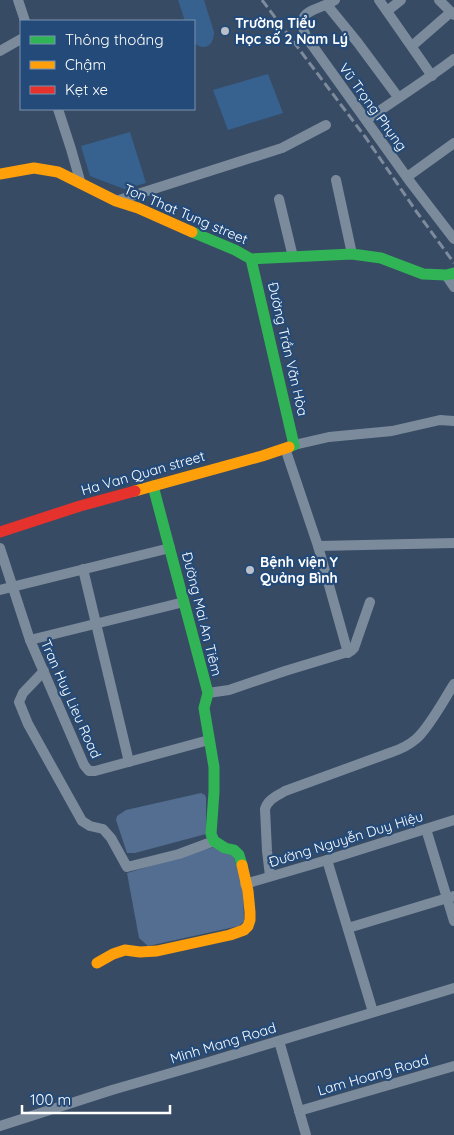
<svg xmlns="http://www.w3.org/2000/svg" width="454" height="1135" font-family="Quicksand,sans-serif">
<rect width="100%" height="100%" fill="#374b64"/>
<!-- green -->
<g fill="#37618f">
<path d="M178,0H204L214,32C214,45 205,52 194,43V21H185Z"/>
<path d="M268,74L283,113L228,130L213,90Z"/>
<path d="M130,132L146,183L124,189L90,176L81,146Z"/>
</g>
<!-- water -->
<g fill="#536e91">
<path d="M201,793L205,795L206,798V834L135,853H127L116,820L117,816L126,810Z"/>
<path d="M217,846L232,852L243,887L244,921L239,926L148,946L139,938L127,873Z"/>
</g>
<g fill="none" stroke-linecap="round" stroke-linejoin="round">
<!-- street -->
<g stroke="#7b8b9c" stroke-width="10">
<path d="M18,0L25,21"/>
<path d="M335,0C317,12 292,8 307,38L411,183L454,239"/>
<path d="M379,0L432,76"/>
<path d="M439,0L454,15"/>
<path d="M327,5L358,43L398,97"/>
<path d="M387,11L401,0"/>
<path d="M412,46L451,12"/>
<path d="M0,51L21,39"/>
<path d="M58,109L71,149L81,184"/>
<path d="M366,120C395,100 425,81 454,59"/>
<path d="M407,177L454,143"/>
<path d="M336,180L352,254"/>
<path d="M279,199L293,257"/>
<path d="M116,201L282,148L326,125"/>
<path d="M446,275L454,287"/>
<path d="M294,445L329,437L392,431L440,420L454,421"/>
<path d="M285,448L318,546L348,653"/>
<path d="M318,546L454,543"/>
<path d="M0,548L30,640L84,765L89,771H95L209,740"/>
<path d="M83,569L129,762"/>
<path d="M0,590L170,548"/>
<path d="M30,640L184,602"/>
<path d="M44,671L23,693L19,702L28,724L82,821L90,826L103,829L111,838L127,867L179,854L214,841"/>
<path d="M208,693L229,690L285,671L351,651L354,648L370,602"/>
<path d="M426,829L454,921"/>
<path d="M327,860L373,1012"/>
<path d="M270,876L267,851L265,809C268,799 277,796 285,791L392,752C401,749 409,745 416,739C429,728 445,698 454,684"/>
<path d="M245,884L327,860L454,820"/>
<path d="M348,928L454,896"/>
<path d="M279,1041L306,1135"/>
<path d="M299,1111L454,1066"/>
<path d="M0,1126L112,1090L202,1064L454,988"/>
</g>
<!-- fast -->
<g stroke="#30b455" stroke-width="11">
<path d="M192,232L235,250L251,259L352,254L381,258L423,274L446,275L454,273"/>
<path d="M251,259L294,445L289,447"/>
<path d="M153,486L208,693L204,708L214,767V792L211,834L214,841L225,848L234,850L239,855L242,865"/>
</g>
<!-- slow -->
<g stroke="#ff9f0a" stroke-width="11">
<path d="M0,174L34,168L58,172L116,201L138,208L192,232"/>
<path d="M135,491L262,456L289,447"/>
<path d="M97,963L113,954L125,950L140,952L157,951L230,935L244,930L248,926L250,920V912L248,891L242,865"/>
</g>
<!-- jam -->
<path stroke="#e5322d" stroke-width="11" d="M0,532L80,506L135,491"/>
<!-- rail -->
<path stroke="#7d8b9c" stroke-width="3" stroke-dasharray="9 4" stroke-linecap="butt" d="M262,0L366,138L416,211L454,263"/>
</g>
<!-- markers -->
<g fill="#b9c0c9" stroke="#234a78" stroke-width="2">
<circle cx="225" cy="31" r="5"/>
<circle cx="250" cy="570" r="5"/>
</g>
<g text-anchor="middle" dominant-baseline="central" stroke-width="4.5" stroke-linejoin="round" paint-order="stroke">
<!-- poi labels -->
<g font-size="14" font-weight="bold" fill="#fff" stroke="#234a78" text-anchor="start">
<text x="235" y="23">Trường Tiểu<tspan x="235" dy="16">Học số 2 Nam Lý</tspan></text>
<text x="260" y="562">Bệnh viện Y<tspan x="260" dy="16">Quảng Bình</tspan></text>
</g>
<!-- street labels -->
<g font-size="14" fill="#fff" stroke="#234a78">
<text transform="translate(373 107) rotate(54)">Vũ Trọng Phụng</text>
<text transform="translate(186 214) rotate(23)">Ton That Tung street</text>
<text transform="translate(288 349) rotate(77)">Đường Trần Văn Hòa</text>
<text transform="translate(143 473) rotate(-16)">Ha Van Quan street</text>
<text transform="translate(202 614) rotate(76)">Đường Mai An Tiêm</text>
<text transform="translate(71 699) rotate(66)">Tran Huy Lieu Road</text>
<text transform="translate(346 839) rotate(-17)">Đường Nguyễn Duy Hiệu</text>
<text transform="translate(223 1043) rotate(-17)">Minh Mang Road</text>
<text transform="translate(373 1075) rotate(-16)">Lam Hoang Road</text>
</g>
</g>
<!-- legend -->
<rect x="20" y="20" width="175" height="90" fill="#234a78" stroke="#7b92ae"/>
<rect x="30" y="36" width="25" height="8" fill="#30b455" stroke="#7b92ae"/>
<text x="65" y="45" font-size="15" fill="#ffffff">Thông thoáng</text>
<rect x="30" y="61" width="25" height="8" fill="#ff9f0a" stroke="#7b92ae"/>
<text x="65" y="70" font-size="15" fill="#ffffff">Chậm</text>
<rect x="30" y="86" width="25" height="8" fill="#e5322d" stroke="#7b92ae"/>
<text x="65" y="95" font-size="15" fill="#ffffff">Kẹt xe</text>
<!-- scale -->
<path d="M22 1105v8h148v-8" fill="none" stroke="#ffffff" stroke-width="2.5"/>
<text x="30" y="1105" font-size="15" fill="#ffffff" stroke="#234a78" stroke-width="4" paint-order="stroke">100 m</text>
</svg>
